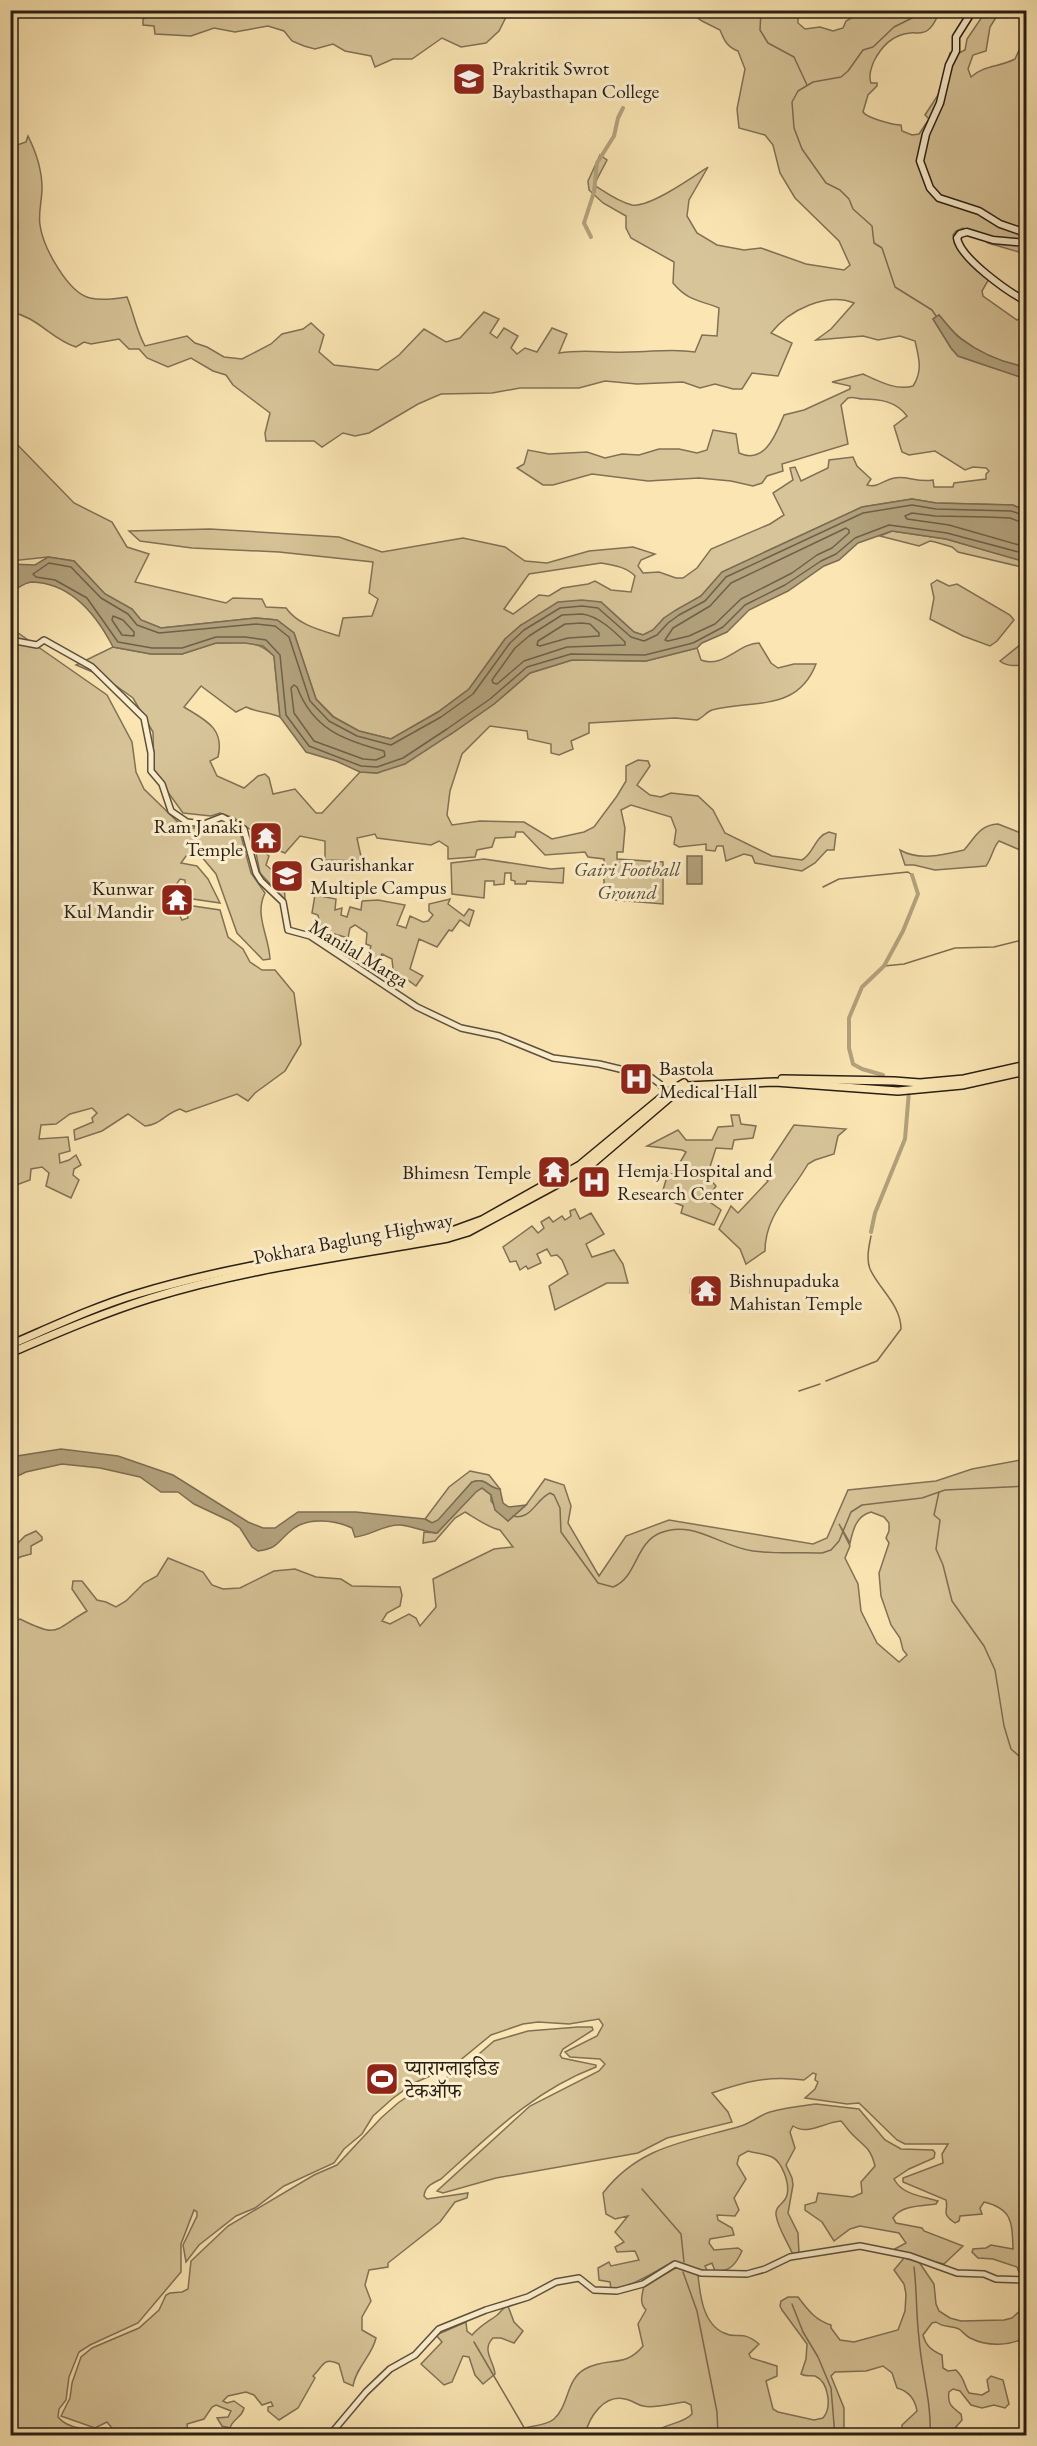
<svg xmlns="http://www.w3.org/2000/svg" width="1037" height="2446" font-family="'EB Garamond','Noto Serif Devanagari',serif">
<rect width="100%" height="100%" fill="#fbe6b3"/>
<filter id="stains"><feTurbulence type="fractalNoise" baseFrequency=".00333" numOctaves="4"/><feColorMatrix values="0 0 0 0 .2 0 0 0 0 .09 0 0 0 0 .02 0 0 0 .5 -.17"/></filter>
<radialGradient id="worn" r=".72"><stop offset=".6" stop-color="#630" stop-opacity="0"/><stop offset="1" stop-color="#630" stop-opacity=".3"/></radialGradient>
<!-- green -->
<g fill="#d7c498" stroke="#807156" stroke-width="1.5" fill-rule="evenodd">
<path d="M144,11V10L509,11L499,31L486,43L461,47L442,38L412,59H393L375,67L371,56L345,51L333,44L315,49L304,46L292,41L284,31L268,26L235,32L214,28L191,36L155,34L154,26L143,25V19L148,16Z"/>
<path d="M688,11H798V23L805,29L820,27L833,31L843,28L846,21L857,15L855,11H940C937,17 934,26 928,30C922,35 916,32 910,33C892,35 882,46 874,61C871,68 868,76 871,83H877V86L868,95L863,112C867,118 893,125 901,125L902,131L912,135L919,134L929,119L925,115L938,95L950,53L957,54L965,50L967,39L986,11H1000L990,27L986,51L973,55L968,69L971,77C984,65 1000,67 1015,59L1021,46L1026,41V254L988,243L980,235L963,228L956,231L953,235L961,253L989,279L982,291L983,296L1017,320L1022,317L1026,319V367C1004,363 980,353 962,339C953,333 946,323 939,315L933,319L951,348L958,356L1026,379V416L1020,417L1026,430V511L1013,505L936,503L912,499L862,507L722,572L701,596L664,618L653,630L643,635L634,632L601,602L521,625L505,639L469,689L438,712L391,739L359,731L334,717L316,699L294,633L277,620L256,618L161,628L141,620L132,609L105,594L74,561L48,557L11,561L10,437L74,503L112,522L127,547L149,554L135,582L226,603L233,598L262,599L266,607L286,608C298,625 320,630 339,636L343,618L372,616L378,599L369,593L373,562L279,552L192,548L140,541L129,531L210,529L339,537L382,552L463,538L505,547L525,561L547,563L589,551L633,547L655,554L641,560L638,566L643,573L659,572L676,578H683L697,568L711,549L770,524L784,515L773,493L793,480L790,468L795,467L801,481L828,468L829,460L853,457L857,466L871,479L867,485C878,488 883,480 894,478C907,475 917,483 933,480L934,487H953L954,483L986,479V474L989,471L986,468L973,467L965,470L935,451L909,455L902,452L894,426L907,416C896,401 879,399 863,399C858,399 853,396 848,398C847,399 842,404 841,405L848,444L782,464L783,471L767,476L762,483L753,486L731,481L699,478L648,481L592,474L553,485H543L517,468L524,464L528,450L549,454L587,452L605,458L622,454L639,455L659,449H679L697,453L707,450L713,430L736,434L739,453C765,465 776,434 784,415L804,410L850,389V386L832,382L863,374C878,381 897,391 913,386C923,371 919,358 915,341L900,336L878,340L863,336L816,340L831,329L854,303C826,292 789,310 771,333L792,343L778,376L752,373L742,389H733L715,384L700,388L683,382L637,384L605,381L579,388H520L492,393L441,394L418,404L369,433L355,436L343,433L322,447L314,441H266L265,433L270,413L233,385L226,375L213,371L191,358L168,367L147,358L139,349H129L119,339L91,344L84,342L76,347C51,339 38,317 11,312V248L13,249L18,227L16,207L11,204V152L16,150L17,145L26,142L28,136C36,152 42,169 42,188C42,201 38,213 40,225C43,247 68,293 90,298C102,301 115,299 127,297C134,314 136,330 145,346L187,336L195,343L207,347L224,357L242,359L271,344L282,334L303,329L311,323L324,335L319,352L334,365L378,370L399,355L424,329L446,342L460,338L484,312L499,319L490,333L497,338L504,328L518,336L511,348L517,354L525,348L537,352L552,328L567,334L559,353C583,349 605,353 629,352C652,352 673,348 695,352L702,335L717,336L719,308C699,300 688,301 673,283L674,262L631,238L626,228V216L603,203L589,190L588,181L600,155L607,160L594,185C605,192 618,202 632,205C649,208 693,177 708,167L689,200L687,216L697,233L717,245L744,250L761,248L806,264L844,270L850,265L839,241L795,198L780,173L773,145L765,135L739,128L737,109L745,69L738,51C727,47 724,40 720,30L702,21ZM601,563C613,565 627,567 635,576L631,592L611,590L595,581L588,584L562,588L549,596L539,595L513,614L504,609L529,574Z"/>
<path d="M892,531L946,539L1019,560H1026V568L958,552L952,547L935,542L930,541L919,546L880,536Z"/>
<path d="M937,580L949,586L957,584L1010,615L1014,620L997,641L990,646L963,636L930,619L934,598L931,584Z"/>
<path d="M11,628L107,695L132,742L136,772L144,789L184,828H206L218,824L240,832L251,873L265,893C254,915 269,936 270,959L263,960L237,933L216,874L201,856H186L181,863L197,866L208,879L220,903L186,898L185,880L180,879L174,888L170,911L177,910L182,920L188,918L186,905L220,910L228,937L243,949L250,962L262,970H275L294,993L301,1044L285,1071L255,1093L248,1101L237,1094L186,1112L180,1109C166,1113 160,1125 145,1126L128,1114L102,1131L75,1140L74,1130L93,1122L92,1118L97,1113L92,1108L70,1114L56,1124L41,1125L39,1139L68,1137L70,1151L59,1154L60,1163L69,1160L76,1155L81,1165L74,1169L73,1175L79,1180L71,1198L46,1186L49,1173L42,1167L31,1169L30,1180L11,1187Z"/>
<path d="M1026,636V664C1019,666 1007,667 1000,661L1021,644Z"/>
<path d="M216,643C241,643 255,638 274,656L280,717C269,712 259,713 246,707L236,712L201,686L184,707C205,720 225,728 218,757L210,761L217,776L244,788L258,776L265,774L269,778L273,794L295,789L316,813H322L360,772L378,773L451,734L494,704L530,673L572,660L646,661L697,648L701,660C723,669 739,643 759,643L771,663L778,668L794,664H816C797,713 752,699 712,710C706,712 703,718 697,720L675,718L589,723V733L571,741L573,749L559,755L551,753V744L528,739L527,731L490,726L462,754L450,791L447,815L452,825L480,821L524,822L552,839L584,832L594,827L617,796L626,781V766L638,760L648,761L650,766L637,785L650,795L661,797L671,793L698,796L713,810L725,833L772,856L802,860C814,853 815,836 829,832L836,834L834,850H827L815,863L802,871L755,863L752,856L744,854L726,861L723,846H717L715,851L706,850V844L679,847L674,844L676,830L671,817L631,805L621,810L625,828L623,852H617V859L663,862V904L604,899V859L588,857L585,852L545,855L523,832H516L515,837L495,838L492,847L477,850L475,857L448,859V847L439,841L431,845L377,838L375,834L357,838L362,861L325,860V841L300,836L285,853L280,851L281,845L274,843L265,846L255,833L234,818L220,813L211,816L183,813L154,773L153,732L133,698L102,676L76,665L113,647L151,654H182Z"/>
<path d="M998,824L1026,835V847L1020,850L999,841C993,847 992,858 986,866L935,870L914,865H905L900,850C919,861 943,855 964,850C975,838 979,825 998,824Z"/>
<path d="M254,843L269,856L266,865L284,880L285,900L260,873Z"/>
<path d="M484,859L551,869L564,868L563,883L527,881L526,884H515V881L511,880V873H505L504,884L494,885V881H485L484,898L452,894L451,863Z"/>
<path d="M315,895L336,899L335,910L342,908L341,915L347,917L350,907L361,910L362,901L378,900L405,905L397,925L406,928L410,916L423,922L428,921L433,915L429,911V904L450,899L448,904L464,916L469,909L474,911L469,926L460,920L452,931L449,930L437,947L419,939L410,969L423,976L416,986L393,969L392,959L382,954L374,965L367,959L371,946L366,944L367,933L355,925L350,928L348,938L321,930L318,915L312,913Z"/>
<path d="M731,1115H739L741,1124L756,1126L753,1138L734,1140L732,1149L716,1148L707,1176L716,1186L707,1200L721,1210L714,1225L681,1213L683,1206L661,1197L668,1173L677,1175L679,1164L686,1152L682,1150L647,1146L678,1130L686,1140H712L718,1127L733,1126Z"/>
<path d="M794,1125L846,1129L838,1136L834,1154L815,1160L808,1164C791,1194 765,1215 765,1251L746,1264L740,1249L719,1229L731,1206L738,1213L768,1181L761,1175Z"/>
<path d="M575,1209L580,1219L591,1213L604,1234L586,1244L592,1257L614,1250L623,1264L628,1283H607L555,1310L549,1286L568,1274L562,1260L557,1255L551,1256L547,1249L537,1254L541,1263L528,1269L526,1266L520,1270L516,1261L510,1262L503,1247L532,1226L538,1233L544,1228L541,1222L549,1217L553,1222L562,1216L565,1220L571,1216L570,1211Z"/>
<path d="M691,1279L713,1281V1291H717L718,1300L707,1302L690,1293Z"/>
<path d="M1026,1459V2278L1020,2275L1017,2267L993,2259L978,2258L972,2252L973,2249L986,2248L991,2245L1013,2249C1012,2223 1013,2209 984,2202L980,2208L982,2214L960,2216L959,2221L955,2223C940,2213 949,2211 946,2200L903,2182V2178L943,2163L942,2154L948,2144H905L897,2140L859,2103L847,2104L805,2098L815,2089L818,2082L815,2080L816,2074L813,2073L804,2080C769,2075 744,2082 712,2093L728,2112L732,2122L667,2138L638,2153L496,2178L443,2193L437,2191L530,2106L599,2071L605,2064L600,2059L570,2057L565,2052L597,2036L603,2025L599,2019L569,2024L538,2022L523,2024L491,2035L453,2066L414,2083L392,2099L373,2116L362,2134L344,2149L334,2163L284,2186L255,2208L236,2216L199,2245L186,2262L183,2245L197,2216V2212L194,2210L181,2244V2272L138,2323L90,2345L79,2352L69,2377L66,2400L59,2409L58,2417C68,2430 91,2430 106,2428V2432L103,2436H11L12,1623L20,1619C60,1639 53,1630 87,1611L72,1589L73,1581H82L97,1600L106,1602L116,1607L126,1601L144,1583L157,1576L168,1558L203,1572L212,1585L223,1589L240,1588L274,1571L295,1569L316,1577L341,1579L352,1586L400,1587L402,1595L400,1606L387,1613L382,1621L390,1624L409,1614L416,1618L420,1626L436,1607L433,1579L494,1549L513,1547L500,1530C489,1528 475,1518 465,1512L455,1518L435,1541L423,1543L424,1532L437,1533L476,1491L482,1488L491,1495V1501L508,1521L526,1505L545,1479L564,1485L571,1506L568,1523L599,1576L626,1536L669,1520L813,1544L827,1538L848,1490L936,1481L972,1469ZM871,1512L884,1517L889,1523V1531L886,1538L889,1543L879,1573L881,1596L891,1625L900,1638L903,1650L907,1655L899,1662L877,1643L861,1611L858,1584L845,1558L850,1546L839,1524L850,1543C853,1530 856,1516 871,1512Z"/>
<path d="M470,1471L489,1475L500,1489C487,1489 489,1477 472,1482L438,1521L432,1523L425,1519L449,1487Z"/>
<path d="M36,1531L42,1537V1540L31,1546V1554L20,1557L11,1566V1550L25,1536Z"/>
<path d="M578,2027H592L593,2030L563,2049L560,2055L562,2058L596,2065V2067C533,2091 490,2135 441,2179C433,2183 425,2186 424,2196L427,2199L468,2193L467,2198L455,2202L440,2222L388,2263V2267L369,2270L365,2285L371,2301L362,2317V2330L376,2338C372,2356 356,2367 353,2386L344,2382L339,2364C323,2356 323,2367 313,2376L315,2378L298,2408L279,2420L268,2411V2407L273,2406L271,2402L262,2405L254,2395L246,2392L228,2396L223,2401L227,2403L234,2401L244,2408C242,2418 233,2418 230,2428L222,2426L217,2418L228,2417L231,2411L216,2405L212,2407L204,2419L187,2424L188,2431L192,2435H106L112,2428L107,2422L95,2428L61,2416L70,2398L72,2383L81,2357L92,2348L139,2328L159,2310L166,2295L170,2293L182,2292L188,2289L191,2261L228,2226L314,2175L337,2165L381,2118L398,2103L420,2088L439,2082L464,2067L494,2041L528,2031Z"/>
<path d="M816,2104L859,2109L885,2140L901,2149L933,2150L935,2153L934,2158L909,2169L894,2179C902,2195 923,2196 938,2201L936,2204C922,2206 901,2205 893,2218L896,2223L922,2228L924,2231L963,2246L944,2264L891,2251L906,2243L899,2233L860,2226L850,2229L834,2241L822,2222L805,2210V2205L816,2202L818,2193L853,2197L862,2193L861,2182L875,2166C870,2146 864,2147 851,2133C848,2130 845,2125 841,2121C824,2122 808,2136 793,2126L790,2132L795,2148L786,2165L792,2178L793,2185L788,2213L798,2233L799,2253L793,2255C788,2242 778,2229 776,2215C775,2205 785,2204 787,2195C790,2183 782,2162 772,2157C765,2154 755,2153 748,2151L739,2156L737,2164L746,2179L734,2198L739,2210L735,2216L717,2215L718,2220L732,2228L734,2235L710,2239L709,2243L714,2250L738,2248L742,2251C736,2264 730,2272 715,2271L712,2263L705,2266L708,2272H702L674,2262C652,2272 636,2286 611,2289L610,2282L599,2280L598,2268L609,2262L611,2266L639,2260L635,2251L617,2252L615,2247L624,2242L615,2232L628,2216L615,2219L606,2214L603,2193C640,2145 687,2142 741,2126C751,2123 760,2115 770,2112C785,2108 801,2106 816,2104Z"/>
<path d="M904,2258L919,2262L934,2284L936,2304L939,2311L950,2318L961,2321L1004,2320L1012,2318L1022,2309L1026,2310V2337C1010,2346 988,2347 970,2338C966,2336 963,2332 959,2329C951,2325 944,2328 936,2322L932,2323L923,2335C926,2346 931,2350 942,2355L943,2368L948,2371L956,2370C966,2380 963,2384 969,2393L982,2395L989,2391L987,2380L991,2376L1003,2380L1009,2404L1005,2408L994,2405L982,2408L971,2405L960,2391L953,2389L949,2392C947,2404 952,2407 961,2414L962,2420L949,2435H902V2425L917,2411C915,2399 908,2391 897,2388L892,2373L883,2366L866,2371L835,2372L831,2376L844,2408V2429L847,2435H651C665,2422 682,2425 692,2414L691,2405L685,2402C672,2403 655,2409 643,2406C637,2405 632,2400 625,2399C604,2394 589,2417 585,2435L519,2436V2429C530,2426 546,2426 554,2419C569,2406 566,2379 585,2369C609,2356 624,2369 643,2346L638,2324L646,2310C639,2303 642,2295 644,2286L677,2267L698,2275C700,2295 703,2324 724,2333C738,2340 741,2329 759,2344L749,2354L751,2358L777,2366V2376L766,2381L773,2409L778,2412L814,2420L823,2418C832,2408 829,2382 815,2376C810,2375 806,2377 801,2374L806,2359L807,2344L782,2310L780,2306L781,2301L788,2297H798C808,2310 815,2320 831,2325V2328L840,2340L854,2342L898,2330L905,2311L906,2294L904,2284L894,2270Z"/>
<path d="M508,2306L514,2322L523,2331L514,2343L501,2338H493C481,2350 494,2361 495,2374L483,2384L475,2375L469,2357L463,2356L452,2382L444,2385L421,2364L442,2342L436,2335L466,2322L467,2331L472,2335C481,2325 486,2323 496,2316C502,2312 501,2308 508,2306Z"/>
</g>
<!-- water -->
<g fill="#b3a27d" stroke="#7b6d53" stroke-width="1.5">
<path d="M939,315C946,323 953,333 961,339C980,353 1004,363 1026,367V379L958,356L951,348L933,319Z"/>
<path d="M912,499L936,503L1013,505L1026,511V560H1019L946,539L892,531L858,543L839,560L824,566L788,591L749,610L727,632L702,643L697,648L646,661L572,660L530,673L494,704L451,734L405,764L377,773L360,772L336,761L306,752L280,717L274,656L263,646L245,643H216L182,654H151L113,647C97,616 71,583 32,582C25,582 17,589 11,592V564L35,565L48,557L74,561L105,594L132,609L141,620L161,628L256,618L277,620L294,633L316,699L333,717L359,731L391,739L438,712L469,689L505,639L521,625L558,602L582,600L601,602L634,632L643,635L653,630L664,618L676,610L701,596L722,572L862,507Z"/>
<rect x="687" y="856" width="15" height="28"/>
<path d="M61,1449L118,1456L173,1475L248,1522L263,1528H275L298,1512H356L425,1519L432,1523L438,1520L472,1482C489,1477 487,1489 500,1489L503,1503L509,1507L526,1505L508,1521L495,1510L491,1495L482,1488L476,1492L437,1533C424,1532 413,1526 400,1525C384,1524 371,1536 355,1537L352,1528C335,1520 308,1517 293,1529C277,1541 280,1548 258,1551L252,1547L240,1528L230,1521L194,1504L178,1492H161L140,1477L100,1468L62,1464L26,1472L11,1479V1457Z"/>
</g>
<g fill="none" stroke-linecap="round" stroke-linejoin="round">
<!-- shore -->
<g stroke="#6e6049" stroke-width="1.5">
<path d="M1026,516L1011,511L936,509L912,505L863,513L726,577L705,601L679,615L668,623L657,635L644,641L631,637L598,608L582,606L560,608L524,630L510,643L473,694L441,717L391,745L357,736L329,721L310,701L289,637L275,626L256,624L159,633L137,625L128,614L101,598L71,567L49,563L33,574L36,577L55,580L87,598L118,642L152,648H182L216,637H245L266,640L280,655L286,715L309,746L361,766L377,767L403,758L447,729L490,699L527,667L571,654L645,655L693,643L723,627L745,605L785,585L821,561L836,554L855,538L889,525L947,533L1026,554"/>
<path d="M1026,524L1010,518L987,517L935,516L912,513L905,516L907,519L949,525L1026,547"/>
<path d="M846,528L849,530V533L832,548L817,555L792,573L741,599L715,624L689,636L668,641L665,640L673,628L710,606L731,583Z"/>
<path d="M582,614C598,616 613,630 625,642V645L567,647L524,661L497,684L493,683L492,680L515,648L529,636L562,615Z"/>
<path d="M113,616L123,620L134,632V636L122,635L112,620Z"/>
<path d="M582,623L590,624L599,633V636L568,638L540,646L537,645L538,641L565,624Z"/>
<path d="M294,685L297,687C313,729 343,740 384,751L385,756L376,760L363,759L314,741L294,713L291,688Z"/>
</g>
<!-- stream -->
<g stroke="#7b6d53" stroke-width="1.5">
<path d="M761,10L760,30L768,43L794,57L807,85"/>
<path d="M918,10L914,17L894,27L873,47L863,50L848,71L841,77L813,82L798,91L792,102L794,128L802,149L826,183L840,190L849,199L853,209L872,226L874,243L882,248L895,287L932,310L936,316"/>
<path d="M823,887L839,879L908,872L912,875"/>
<path d="M884,966L904,964L955,948L994,947L1026,939"/>
<path d="M826,1381L877,1361L901,1329C901,1305 879,1289 870,1269C866,1259 869,1246 871,1236"/>
<path d="M799,1391L820,1384"/>
<path d="M939,1492L934,1515L940,1520L936,1549L943,1565L952,1601L984,1646L995,1670L1004,1726L1011,1749L1026,1762"/>
<path d="M513,1516C531,1521 536,1499 550,1493L554,1495L560,1508L561,1532L598,1583L613,1587C637,1578 635,1543 660,1533C693,1519 721,1547 753,1551C775,1554 799,1552 822,1553L831,1550L839,1541L851,1512L862,1505L922,1498L945,1490L1026,1486"/>
<path d="M642,2189L681,2234L684,2262"/>
<path d="M914,2267C917,2291 916,2315 919,2338C921,2370 932,2403 930,2436"/>
<path d="M683,2272L697,2311L717,2412L718,2436"/>
<path d="M792,2304L803,2332L818,2357L831,2388L835,2436"/>
<path d="M474,2342L529,2436"/>
</g>
<!-- canal -->
<g stroke="#b3a27d" stroke-width="4">
<path d="M591,237L584,223L594,192L597,163L614,136L618,118L623,108"/>
<path d="M883,1075L862,1069L853,1064L849,1048V1018L862,987L884,966L903,931L918,894L912,875"/>
<path d="M871,1232L875,1213L905,1139L909,1091"/>
</g>
<defs>
<g id="tertiary">
<path d="M10,640L37,645L44,640L92,667L144,718L151,753V771L162,784L171,811L187,822L204,824L222,817L244,829L256,873L261,881L283,902L288,930L310,936L417,1007L461,1028L499,1036L553,1058L599,1064L649,1076L660,1084L668,1095"/>
<path d="M329,2436L366,2392L390,2369L415,2355L439,2329L486,2310L528,2297L556,2282L579,2278L594,2290L617,2291L643,2284L675,2264L701,2273L747,2274L765,2269L790,2257L860,2246L910,2256L957,2273L984,2274L996,2279L1026,2280"/>
</g>
<g id="secondary">
<path d="M973,10L956,37V51L949,65L940,103L926,134L920,161L930,188L939,198L979,211L1000,224L1026,233"/>
<path d="M1026,243L993,240L967,232L960,234L957,238C960,258 1008,292 1026,301"/>
</g>
<g id="trunk">
<path d="M782,1079L894,1081L920,1083L964,1079L1026,1065"/>
<path d="M10,1345C52,1327 94,1307 137,1294C239,1263 345,1251 449,1232L482,1220L580,1165L667,1093L684,1083"/>
<path d="M10,1353C57,1333 103,1313 151,1298C247,1268 349,1256 448,1238L468,1232L587,1168L670,1097L687,1086L775,1082L898,1091L962,1085L1026,1071"/>
</g>
</defs>
<!-- tertiary casing -->
<use href="#tertiary" stroke="#5d503c" stroke-width="8"/>
<!-- secondary casing -->
<use href="#secondary" stroke="#281e15" stroke-width="9"/>
<!-- trunk casing -->
<use href="#trunk" stroke="#281e15" stroke-width="10"/>
<!-- tertiary -->
<use href="#tertiary" stroke="#fcefce" stroke-width="5"/>
<!-- secondary -->
<use href="#secondary" stroke="#fcefce" stroke-width="6"/>
<!-- trunk -->
<use href="#trunk" stroke="#fbe6b3" stroke-width="7"/>
</g>
<!-- icons -->
<defs>
<symbol id="university-square" viewBox="-11 -11 22 22"><rect x="-9" y="-9" width="18" height="18" rx="4" fill="#8f2418" stroke="#fcefce"/><path d="M0-5L7-2L0 1L-7-2ZM-4 1L0 2.5L4 1V4Q0 6-4 4Z" fill="#fff"/></symbol>
<symbol id="temple-square" viewBox="-11 -11 22 22"><rect x="-9" y="-9" width="18" height="18" rx="4" fill="#8f2418" stroke="#fcefce"/><path d="M0-6L5-2H3V0L6.5 2.5H4V6H1.5V3h-3V6H-4V2.5H-6.5L-3 0V-2H-5Z" fill="#fff"/></symbol>
<symbol id="hospital-square" viewBox="-11 -11 22 22"><rect x="-9" y="-9" width="18" height="18" rx="4" fill="#8f2418" stroke="#fcefce"/><path d="M-5-5h3v3.5h4V-5h3V5h-3V1.5h-4V5h-3Z" fill="#fff"/></symbol>
<symbol id="stadium-square" viewBox="-11 -11 22 22"><rect x="-9" y="-9" width="18" height="18" rx="4" fill="#8f2418" stroke="#fcefce"/><path d="M0-5a6.5 5 0 1 0 0 10a6.5 5 0 1 0 0-10ZM-3.5-1.8h7v3.6h-7Z" fill="#fff"/></symbol>
</defs>
<g fill-rule="evenodd">
<use href="#university-square" x="450" y="60" width="38" height="38"/>
<use href="#temple-square" x="247" y="819" width="38" height="38"/>
<use href="#university-square" x="268" y="857" width="38" height="38"/>
<use href="#temple-square" x="158" y="881" width="38" height="38"/>
<use href="#hospital-square" x="617" y="1060" width="38" height="38"/>
<use href="#temple-square" x="535" y="1153" width="38" height="38"/>
<use href="#hospital-square" x="575" y="1163" width="38" height="38"/>
<use href="#temple-square" x="687" y="1272" width="38" height="38"/>
<use href="#stadium-square" x="363" y="2060" width="38" height="38"/>
</g>
<g text-anchor="middle" dominant-baseline="central" stroke-width="6" stroke-linejoin="round" paint-order="stroke">
<!-- poi labels -->
<g font-size="20" fill="#281e15" stroke="#fcefce" text-anchor="start">
<text x="492" y="68">Prakritik Swrot<tspan x="492" dy="23">Baybasthapan College</tspan></text>
<text x="243" y="826" text-anchor="end">Ram Janaki<tspan x="243" dy="23">Temple</tspan></text>
<text x="310" y="864">Gaurishankar<tspan x="310" dy="23">Multiple Campus</tspan></text>
<text x="154" y="888" text-anchor="end">Kunwar<tspan x="154" dy="23">Kul Mandir</tspan></text>
<text x="659" y="1068">Bastola<tspan x="659" dy="23">Medical Hall</tspan></text>
<text x="617" y="1170">Hemja Hospital and<tspan x="617" dy="23">Research Center</tspan></text>
<text x="531" y="1172" text-anchor="end">Bhimesn Temple</text>
<text x="729" y="1280">Bishnupaduka<tspan x="729" dy="23">Mahistan Temple</tspan></text>
<text x="405" y="2068">प्याराग्लाइडिङ<tspan x="405" dy="23">टेकऑफ</tspan></text>
</g>
<!-- park labels -->
<g font-size="20" font-style="italic" fill="#5d503c" stroke="#fcefce">
<text x="627" y="869">Gairi Football<tspan x="627" dy="23">Ground</tspan></text>
</g>
<!-- street labels -->
<g font-size="20" fill="#281e15" stroke="#fcefce">
<text transform="translate(359 953) rotate(31)">Manilal Marga</text>
<text transform="translate(353 1238) rotate(-11)">Pokhara Baglung Highway</text>
</g>
</g>
<!-- margin -->
<rect width="1037" height="2446" fill="none" stroke="#fbe6b3" stroke-width="36"/>
<rect x="12" y="12" width="1013" height="2422" fill="none" stroke="#281e15" stroke-width="3"/>
<rect x="18" y="18" width="1001" height="2410" fill="none" stroke="#281e15" stroke-width="1.5"/>
<rect width="100%" height="100%" filter="url(#stains)"/>
<rect width="100%" height="100%" fill="url(#worn)"/>
</svg>
